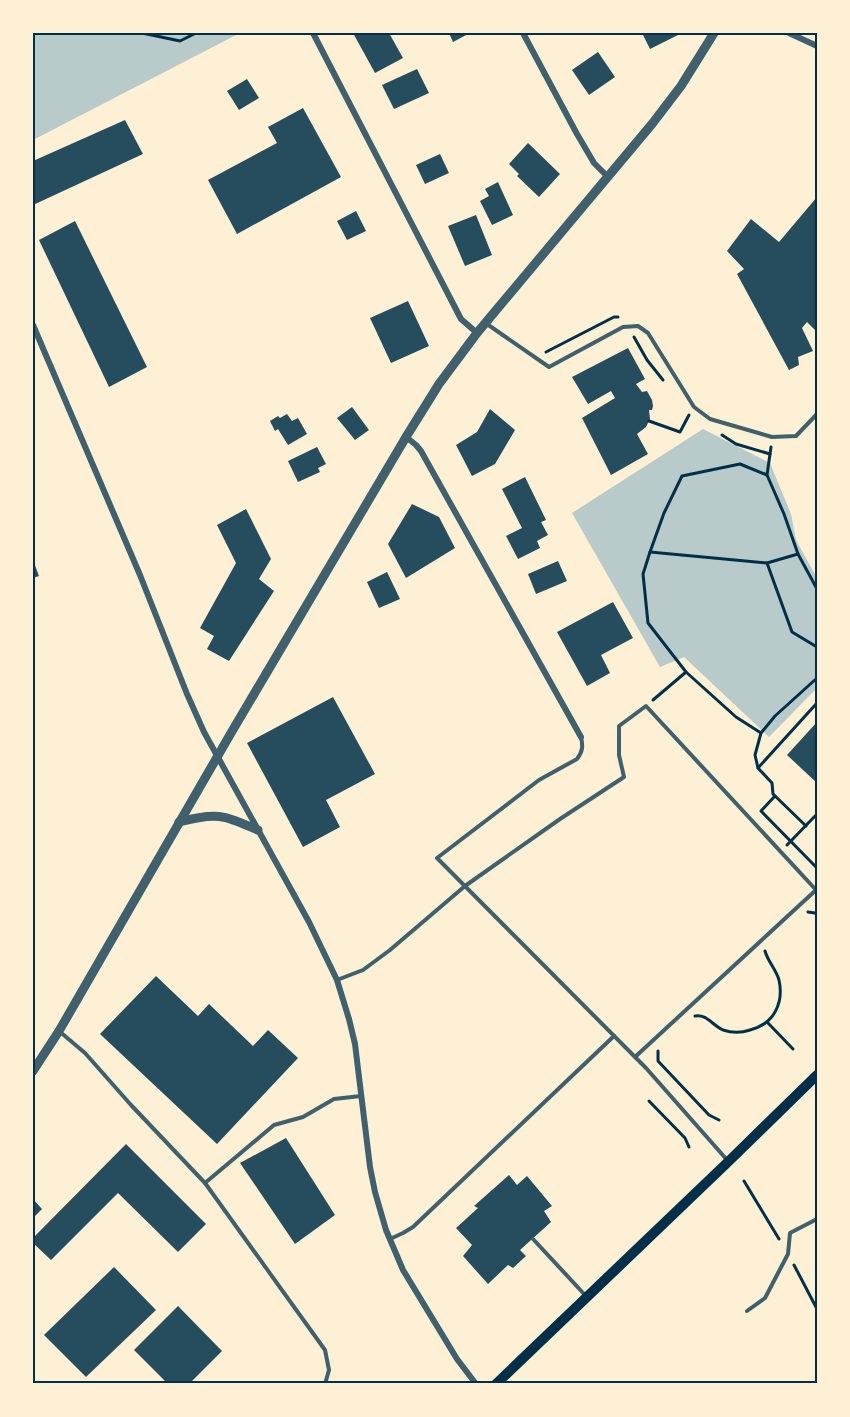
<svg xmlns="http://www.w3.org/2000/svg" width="850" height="1417" font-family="Commissioner,sans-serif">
<rect width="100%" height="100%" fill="#fdf0d5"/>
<!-- green -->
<g fill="#b9caca">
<path d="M33,33H240L33,140Z"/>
<path d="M703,429L770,463L791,514L796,540L817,578V688L769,737L684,657L660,667L572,513Z"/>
</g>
<!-- building -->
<g fill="#264d5e">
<path d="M353,33H389L403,58L375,73Z"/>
<path d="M449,33H470L453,42Z"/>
<path d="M642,33H682L650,49Z"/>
<path d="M598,52L615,77L589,95L572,70Z"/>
<path d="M417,69L429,93L394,109L382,85Z"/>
<path d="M247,79L259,98L239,110L227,91Z"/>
<path d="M303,108L341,177L237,234L208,180L277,143L268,127Z"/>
<path d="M125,120L143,154L33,205V161Z"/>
<path d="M528,143L560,174L539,197L517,176L519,174L509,164Z"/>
<path d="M440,154L449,173L425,184L416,165Z"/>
<path d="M498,182L513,215L492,225L480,201L489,196L485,189Z"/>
<path d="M817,197V332L807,322L802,328L813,351L798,357L799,365L789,370L737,274L744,269L727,251L751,219L779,242Z"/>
<path d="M356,211L366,231L347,240L337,221Z"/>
<path d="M476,215L492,255L465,266L448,226Z"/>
<path d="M75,221L147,367L109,387L39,240Z"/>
<path d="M408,301L429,346L391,363L370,318Z"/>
<path d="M628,348L645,379L636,384L642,392L647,391L652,400L653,406L652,410H649L650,419L646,427L637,434L648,454L611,475L582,418L615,398L611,391L588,404L572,377Z"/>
<path d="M352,407L369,430L355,440L337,418Z"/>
<path d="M490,409L515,430L495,464L472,476L456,445L477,432Z"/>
<path d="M287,414L292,421L298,418L307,434L288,445L278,429L275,431L270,421L278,416L280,418Z"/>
<path d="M317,447L326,464L318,468L320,472L298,482L288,461Z"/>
<path d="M525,477L546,520L541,522L548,535L537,541L540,548L518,559L506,536L522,528L502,489Z"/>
<path d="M412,504L439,517L455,548L406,578L388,544Z"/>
<path d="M246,509L271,559L259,579L274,591L229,661L207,649L214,636L200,628L236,563L217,525Z"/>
<path d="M33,560L39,576L33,578Z"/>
<path d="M558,561L567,581L536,594L528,574Z"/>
<path d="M387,572L400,599L379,608L367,582Z"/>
<path d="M613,602L633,638L601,655L610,673L587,686L557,632Z"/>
<path d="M333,697L375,774L326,800L340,827L303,847L247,743Z"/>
<path d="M817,722V783L787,755Z"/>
<path d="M156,976L198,1016L209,1004L253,1046L268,1030L298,1058L217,1144L100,1034Z"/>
<path d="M286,1138L335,1215L295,1244L240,1163Z"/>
<path d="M126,1144L206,1224L178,1252L118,1193L51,1260L33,1243V1238Z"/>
<path d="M509,1175L517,1185L527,1176L552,1206L544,1211L551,1222L520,1250L526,1256L513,1268L508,1265L488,1284L463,1256L472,1245L456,1228L478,1208L474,1206Z"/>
<path d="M33,1199L42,1209L33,1218Z"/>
<path d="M114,1267L156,1310L86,1377L44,1335Z"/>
<path d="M178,1306L222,1351L189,1384H168L134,1350Z"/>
</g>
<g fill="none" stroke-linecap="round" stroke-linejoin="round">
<!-- path -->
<g stroke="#003049" stroke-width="3">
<path d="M142,33L180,41L196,33"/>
<path d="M634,337L647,360L663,380"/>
<path d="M546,352L614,317H618"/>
<path d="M649,421L680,432L689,415"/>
<path d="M722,435L736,444L770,454"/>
<path d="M767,475L771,447"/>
<path d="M650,552L767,563L798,554"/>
<path d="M767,563L792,632L817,647"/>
<path d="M817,589L798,554L784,514L767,475L740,464L682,476L664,513L650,552L643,574L648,623L686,672L736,717L761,733L775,716L817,678"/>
<path d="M653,700L686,672"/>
<path d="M761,733L755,755L758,768L772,783L773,794L806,826"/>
<path d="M758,768L817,703"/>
<path d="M775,796L761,811L817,868"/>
<path d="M787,845L817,814"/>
<path d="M808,912L815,913L817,915"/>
<path d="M695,1016C707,1014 712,1025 723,1030C732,1033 741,1033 750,1030C774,1024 784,1003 779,980C776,969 768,962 765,951"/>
<path d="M768,1023L793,1049"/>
<path d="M658,1051V1061L709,1115L719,1120"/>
<path d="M649,1101L685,1138L689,1147"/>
<path d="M744,1181L779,1239"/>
<path d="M794,1265L817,1309"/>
</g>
<!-- service -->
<g stroke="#3f606c" stroke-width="4">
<path d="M487,324L549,367L623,327L638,326L648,333L694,407L710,419L772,437L796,436L817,414"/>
<path d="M581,737C583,746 583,751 577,759L539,780L437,858L646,1068L728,1161"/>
<path d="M337,980L363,970L390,950L465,886L560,819L624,777L619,755V726L646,706L817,891"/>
<path d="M59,1031L85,1053L131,1105L205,1183L325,1350L329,1370L325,1384"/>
<path d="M635,1057L816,890"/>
<path d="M205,1183L274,1125L303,1117L334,1099L361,1096"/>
<path d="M390,1239L403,1233L413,1227L614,1036"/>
<path d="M533,1239L585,1295"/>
<path d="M747,1311L765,1298L788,1254L790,1233L817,1219"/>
</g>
<!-- minor -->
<g stroke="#3f606c" stroke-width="6">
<path d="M313,33L461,319L477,333"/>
<path d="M523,33L577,134L594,163L608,177"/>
<path d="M789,33L817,46"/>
<path d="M33,325L140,575L187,694L204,732L309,922L337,980L349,1019L355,1044L370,1167L375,1192L386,1230L403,1270L457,1359L476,1384"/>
<path d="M406,437L416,445L421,451L581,737"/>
</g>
<!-- tertiary -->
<g stroke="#3f606c" stroke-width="9">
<path d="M179,822C217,812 223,815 258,830"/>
<path d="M33,1071L59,1031L231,733L406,437L439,384L477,333L652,124L681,86L714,33"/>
</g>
<!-- secondary -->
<path stroke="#003049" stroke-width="10" d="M496,1384L729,1161L817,1075"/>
</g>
<!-- border -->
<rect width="850" height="1417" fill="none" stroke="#fdf0d5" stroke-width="69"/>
<rect x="34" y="34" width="782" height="1348" fill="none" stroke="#003049" stroke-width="2"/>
</svg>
